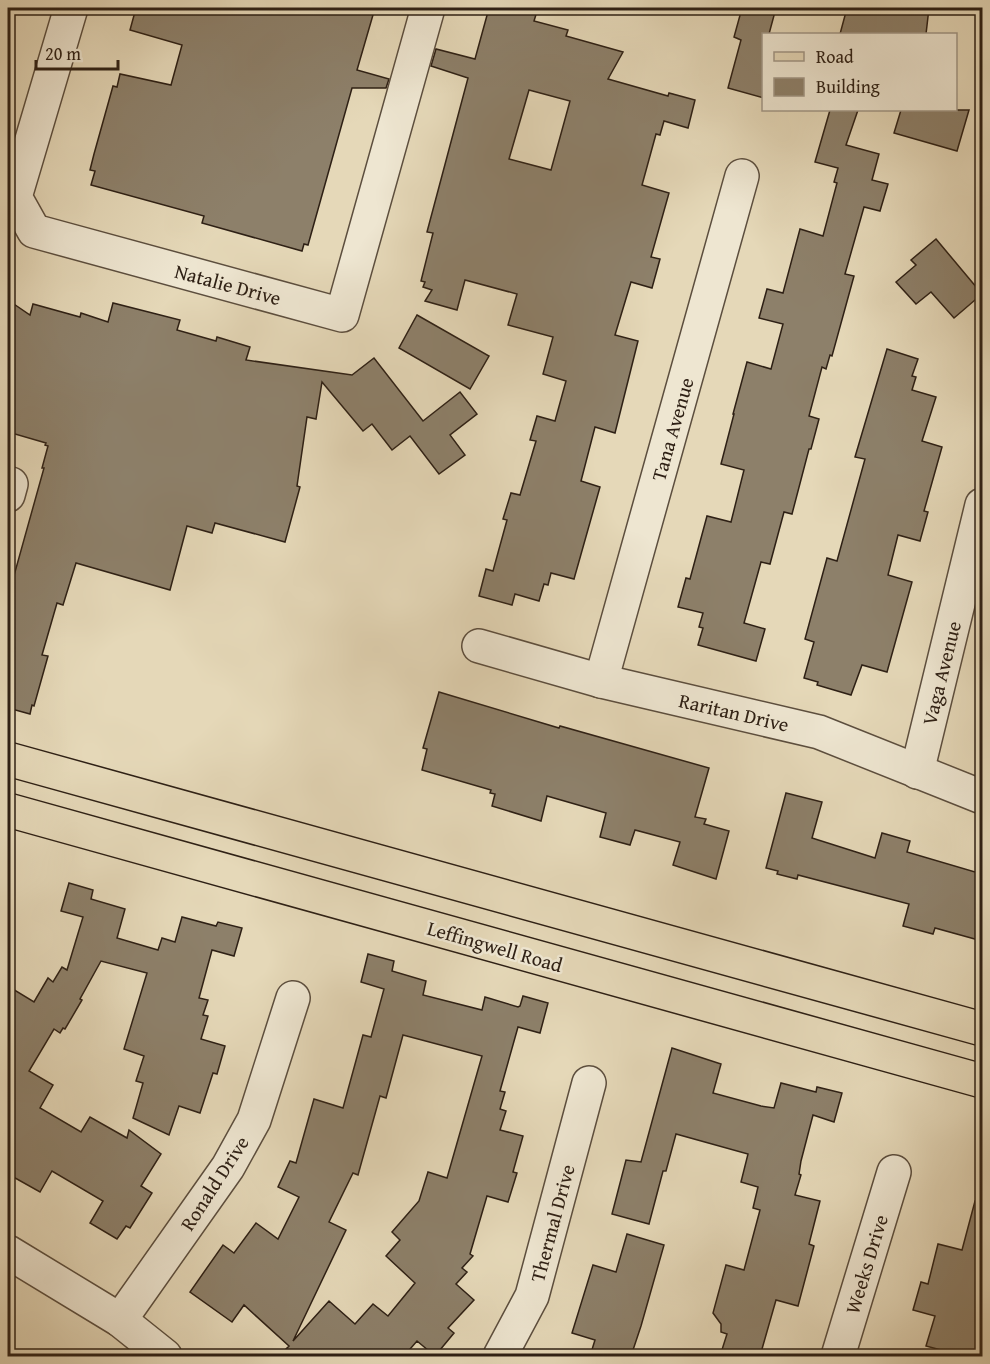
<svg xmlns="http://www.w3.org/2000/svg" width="990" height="1364" font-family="'Gentium Book Plus',serif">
<rect width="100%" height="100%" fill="#e5d8b8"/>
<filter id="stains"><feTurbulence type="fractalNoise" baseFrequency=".00333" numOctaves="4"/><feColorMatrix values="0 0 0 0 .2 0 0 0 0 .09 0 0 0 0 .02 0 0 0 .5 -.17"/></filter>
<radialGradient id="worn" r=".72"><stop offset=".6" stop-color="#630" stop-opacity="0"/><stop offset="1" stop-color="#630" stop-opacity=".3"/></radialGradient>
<!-- building -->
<g fill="#8d806a" stroke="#2e2015" stroke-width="1.5" fill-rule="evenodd">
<path d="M136,8H375L357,70L389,79L386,88H352L308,245L304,244L302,251L202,223L204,216L91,185L95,171L90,170L94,154L113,86L117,87L120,74L171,85L182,45L130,30Z"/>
<path d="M489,8H538L534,21L568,30L566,36L623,52L608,79L668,96L669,93L695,100L688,128L664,121L660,135L656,134L642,185L669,193L651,257L660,259L652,288L631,282L615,335L638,341L615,433L595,427L581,481L600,487L574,579L551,573L548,585L544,584L539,601L515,594L512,605L479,596L486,569L493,571L507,520L503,519L511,493L520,495L536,441L530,440L537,416L555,421L566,381L543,374L553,337L508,325L517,294L465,280L457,310L425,301L432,290L423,287L425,282L421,281L433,233L427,232L468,78L431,66L436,49L475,59ZM529,90L570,101L551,170L509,159Z"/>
<path d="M742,8H776L769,34H764V98L728,88L741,40L734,37Z"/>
<path d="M847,8H929L926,34H840Z"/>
<path d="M830,110H858L846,145L879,154L872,180L888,184L880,211L864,207L845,274L854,276L832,356L830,355L826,369L822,367L809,416L819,419L811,449H809L792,514L784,512L770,564L761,562L744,623L765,629L756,661L698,645L703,628L699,627L703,613L678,607L686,578L690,579L707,516L731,522L744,470L721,464L734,414H733L747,362L771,369L783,324L759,318L767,289L783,293L800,229L823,236L837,183L834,182L838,168L815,162Z"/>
<path d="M901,110H969L957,151L894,133Z"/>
<path d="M936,239L982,294L954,318L931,292L916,304L896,282L916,265L911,260Z"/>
<path d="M8,300L30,315L33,304L80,317L81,313L108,322L113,303L180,320L177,330L216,341L217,337L250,347L246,360L352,375L374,358L423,421L460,392L477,414L450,435L465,455L439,474L410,436L392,450L372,424L363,431L322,382L316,419L307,417L297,486L300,487L285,542L215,523L212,533L187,526L170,590L76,563L63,605L57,603L42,655L48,656L34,706L32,705L30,714L8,708V597L44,468H42L48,446L45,445L46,443L8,432Z"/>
<path d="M417,315L489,356L470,389L399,348Z"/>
<path d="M887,349L918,359L912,376L916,377L912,390L936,397L922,441L942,447L924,511L928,512L920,541L898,535L888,575L912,582L887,672L862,665L851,695L817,685L818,682L804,678L814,642L805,639L827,558L837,561L865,459L855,457Z"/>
<path d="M439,692L559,728L560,726L709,768L695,817L706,819L704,824L729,831L716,879L673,865L680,842L635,830L630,845L600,837L606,813L547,796L541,821L492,806L495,794L490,793L491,790L422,770L427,749L423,748Z"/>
<path d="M786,793L822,802L812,838L875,858L882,833L910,841L907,852L982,874V941L935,928L933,934L903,926L909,904L798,875L797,879L777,874L778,871L766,868Z"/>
<path d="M69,883L93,890L91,899L125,909L117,938L158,950L162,938L175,942L182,917L216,926L218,922L242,928L234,956L212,950L199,998L208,1000L203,1015L208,1016L201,1039L225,1046L217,1074L213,1073L200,1113L179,1106L169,1135L133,1118L143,1083L136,1081L144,1056L124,1049L147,973L101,961L80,999L82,1000L65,1029L63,1028L60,1033L54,1029L29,1071L53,1085L40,1108L81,1132L90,1117L127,1138L129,1130L161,1154L141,1186L152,1193L130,1228L126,1226L117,1239L90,1223L103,1201L52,1171L40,1192L8,1174V986L34,1002L48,978L53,982L62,967L67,970L83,917L61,911Z"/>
<path d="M368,954L394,961L392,971L426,981L423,995L482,1010L485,997L518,1007L520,1006L523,996L548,1003L540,1033L518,1027L500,1091L505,1092L500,1109L506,1111L500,1130L523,1136L513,1172L517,1173L508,1202L487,1196L470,1254L473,1256L462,1268L467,1272L456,1284L474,1300L448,1328L454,1333L435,1356L417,1341L404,1356H279L289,1346L244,1305L232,1322L190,1292L223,1245L234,1253L256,1223L278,1239L299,1197L278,1187L290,1161L296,1163L314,1099L343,1108L363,1035L371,1037L384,989L361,982ZM403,1035L482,1056L447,1178L428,1172L419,1201L392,1232L400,1240L386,1256L415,1283L388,1316L373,1304L355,1324L329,1301L293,1341L346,1230L329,1222L353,1173L358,1175L380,1096L386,1098Z"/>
<path d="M672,1048L721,1064L713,1093L761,1106L774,1108L781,1083L816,1092L817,1087L842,1093L834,1122L813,1115L801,1161L799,1174L801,1175L795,1195L820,1201L809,1244L814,1246L798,1306L776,1300L760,1356H720L727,1334L721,1332V1324L713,1313L726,1265L744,1270L760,1210L753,1208L758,1187L741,1182L748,1154L676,1134L666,1171H663L649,1224L612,1214L626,1160L641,1162Z"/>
<path d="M975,1201L982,1202V1356H963L926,1346L935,1316L913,1310L921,1282L928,1284L938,1244L962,1250Z"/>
<path d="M627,1234L664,1245L641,1326L631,1356H590L595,1340L572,1333L593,1265L616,1272Z"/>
</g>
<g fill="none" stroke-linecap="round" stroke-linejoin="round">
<defs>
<g id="minor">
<path d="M71,8L15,197L34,231L342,315L428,8"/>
<path d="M8,495L11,484"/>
<path d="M479,646L601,681L819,732L982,797"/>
<path d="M601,681L742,176"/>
<path d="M917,772L982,505"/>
<path d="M8,1252L120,1320L165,1356"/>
<path d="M120,1320L228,1167L254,1120L293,998"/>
<path d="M500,1356L532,1296L589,1083"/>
<path d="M838,1356L894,1172"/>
</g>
<g id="major">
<path d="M8,759L982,1029"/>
<path d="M8,810L982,1081"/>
</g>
</defs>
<!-- minor casing -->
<use href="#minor" stroke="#5c4e3e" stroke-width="36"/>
<!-- major casing -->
<use href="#major" stroke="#2e2015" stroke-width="36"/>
<!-- minor -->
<use href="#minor" stroke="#eee6d1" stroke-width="33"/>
<!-- major -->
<use href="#major" stroke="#e5d8b8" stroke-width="33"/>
</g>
<g text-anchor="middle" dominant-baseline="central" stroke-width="5" stroke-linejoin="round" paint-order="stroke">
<!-- street labels -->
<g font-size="20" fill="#2e2015" stroke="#eee6d1">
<text transform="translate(228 284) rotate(15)">Natalie Drive</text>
<text transform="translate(672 429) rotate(-74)">Tana Avenue</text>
<text transform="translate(941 673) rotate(-76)">Vaga Avenue</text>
<text transform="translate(734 712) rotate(13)">Raritan Drive</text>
<text transform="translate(495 946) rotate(16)">Leffingwell Road</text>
<text transform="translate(214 1183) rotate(-57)">Ronald Drive</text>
<text transform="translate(552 1223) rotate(-75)">Thermal Drive</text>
<text transform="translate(866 1264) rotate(-73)">Weeks Drive</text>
</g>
</g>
<!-- margin -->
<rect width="990" height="1364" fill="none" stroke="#e5d8b8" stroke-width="30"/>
<rect x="9" y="9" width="972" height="1346" fill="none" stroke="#2e2015" stroke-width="3"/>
<rect x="15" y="15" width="960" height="1334" fill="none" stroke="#2e2015" stroke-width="1.5"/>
<!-- legend -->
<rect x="762" y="33" width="195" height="78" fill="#eee6d1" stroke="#a19786" stroke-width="1.5"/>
<rect x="774" y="52" width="30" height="9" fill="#e5d8b8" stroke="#a19786" stroke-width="1.5"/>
<text x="816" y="63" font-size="18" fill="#2e2015">Road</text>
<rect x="774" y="78" width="30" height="18" fill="#8d806a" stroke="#a19786" stroke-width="1.5"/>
<text x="816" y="93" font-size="18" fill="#2e2015">Building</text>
<!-- scale -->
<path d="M36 60v9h82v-9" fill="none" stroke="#2e2015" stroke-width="3"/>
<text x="45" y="60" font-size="18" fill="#2e2015" stroke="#eee6d1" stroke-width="4.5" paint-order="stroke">20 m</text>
<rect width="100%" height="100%" filter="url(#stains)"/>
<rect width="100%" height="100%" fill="url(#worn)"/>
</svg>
